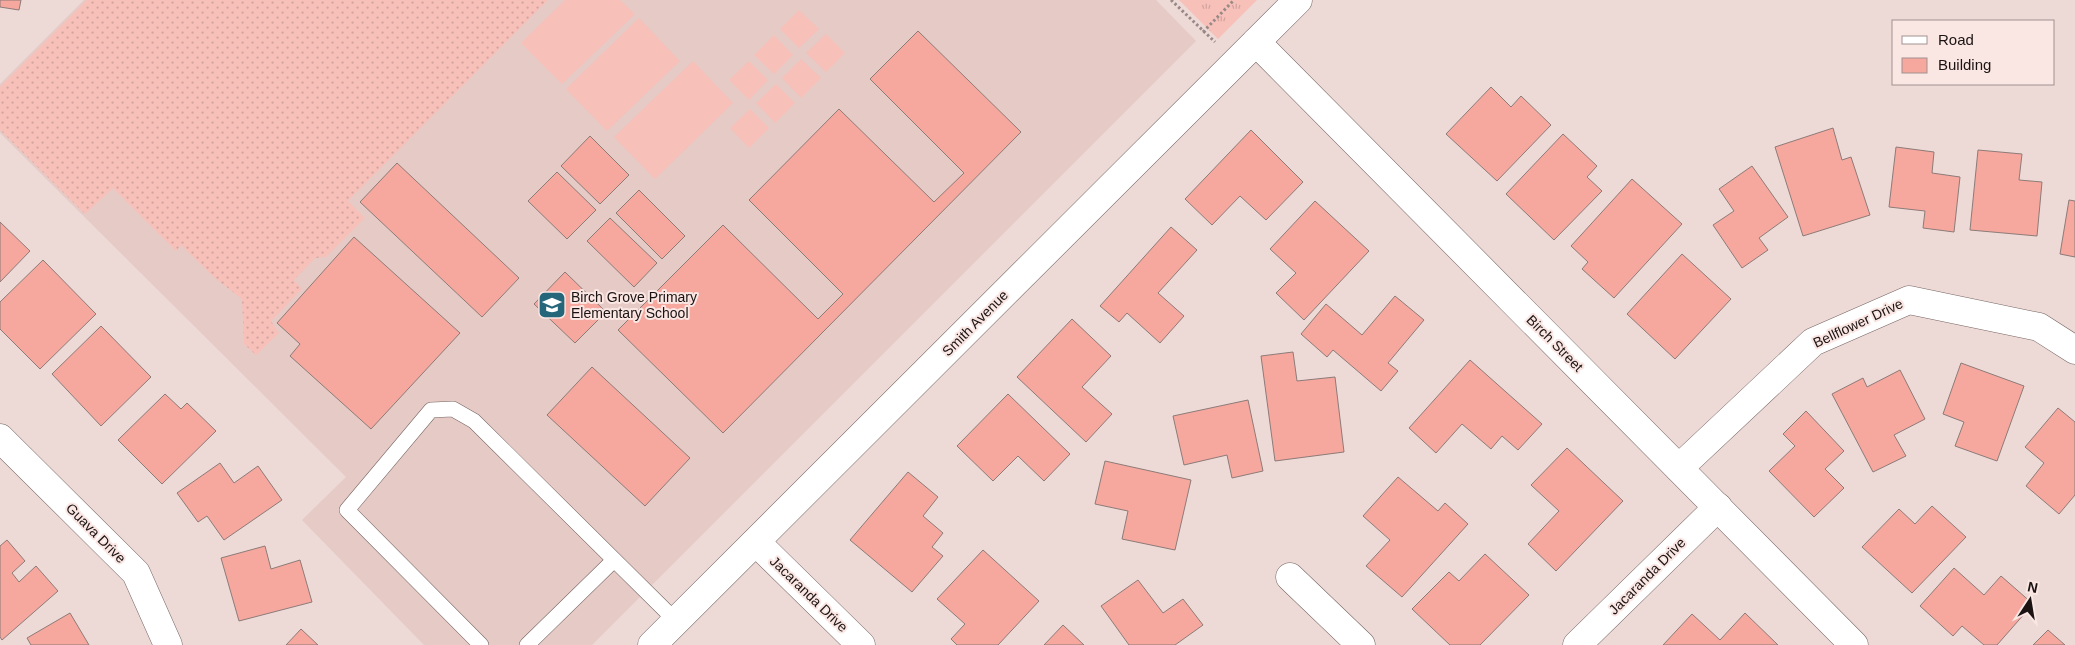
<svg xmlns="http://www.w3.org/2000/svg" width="2075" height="645" font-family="Helvetica,sans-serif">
<defs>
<pattern id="grass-dots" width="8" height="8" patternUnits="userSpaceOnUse" patternTransform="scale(1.25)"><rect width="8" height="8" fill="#f7c0b9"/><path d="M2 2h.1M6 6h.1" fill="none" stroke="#d3a49e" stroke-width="1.8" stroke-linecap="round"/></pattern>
<pattern id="park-tufts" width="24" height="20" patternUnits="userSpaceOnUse" patternTransform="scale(1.25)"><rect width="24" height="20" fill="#f7c0b9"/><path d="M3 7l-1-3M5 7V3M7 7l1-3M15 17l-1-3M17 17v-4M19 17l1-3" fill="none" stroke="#d3a49e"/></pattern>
</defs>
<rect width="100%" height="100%" fill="#edd9d6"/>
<!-- built -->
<path fill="#e6cac6" d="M84,0H1156L1196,41L592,645H424L302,520L346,477L0,133V84Z"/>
<!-- grass -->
<path fill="url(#grass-dots)" d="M87,0H548L348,201L365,218L326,257L315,258L294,280L302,289L271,321L279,333L256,355L244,344L242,299L216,279L181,245L176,251L113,188L85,214L0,130V87Z"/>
<!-- park -->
<path fill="url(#park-tufts)" d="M1179,0H1257L1218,39Z"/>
<!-- pitch -->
<g fill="#f7c0b9">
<path d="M565,0H620L635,14L562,84L521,43Z"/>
<path d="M799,10L819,29L799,48L780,29Z"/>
<path d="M639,18L680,61L607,131L566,89Z"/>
<path d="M826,34L845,53L826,72L806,53Z"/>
<path d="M774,35L793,55L774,74L754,55Z"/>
<path d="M801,59L821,78L801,98L782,78Z"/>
<path d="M693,61L733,103L655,179L614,137Z"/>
<path d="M749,61L768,80L749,100L729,80Z"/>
<path d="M776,84L795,103L775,123L756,103Z"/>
<path d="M750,109L769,128L749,148L730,128Z"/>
</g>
<!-- building -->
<g fill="#f6a79e" stroke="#8d7b78">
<path d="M0,0H21L19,10L0,7Z"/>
<path d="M918,31L1021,132L723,433L618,330L723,225L818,319L843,294L749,200L839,109L934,202L964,173L870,79Z"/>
<path d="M1491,87L1511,107L1521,96L1551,125L1497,181L1446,134Z"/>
<path d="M1833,128L1842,160L1851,157L1870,215L1803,236L1775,147Z"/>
<path d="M1251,130L1303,182L1266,220L1240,196L1212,225L1185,199Z"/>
<path d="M1563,134L1597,166L1587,177L1602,191L1554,240L1506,194Z"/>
<path d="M590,136L629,175L600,204L561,166Z"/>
<path d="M1896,147L1934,152L1932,173L1960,177L1954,232L1923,228L1925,211L1889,207Z"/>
<path d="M1978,150L2022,154L2019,180L2042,182L2037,236L1970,230Z"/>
<path d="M397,163L519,278L482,317L360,202Z"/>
<path d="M1752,166L1788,217L1759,238L1768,250L1742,268L1713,225L1734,211L1719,189Z"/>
<path d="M557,172L596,210L567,239L528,201Z"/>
<path d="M1632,179L1682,224L1614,298L1582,269L1588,262L1571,246Z"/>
<path d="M639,190L685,236L662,259L616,213Z"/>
<path d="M2069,200L2075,201V257L2060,254Z"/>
<path d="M1315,201L1369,251L1304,320L1276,293L1296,273L1270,249Z"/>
<path d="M610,218L657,263L634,287L587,241Z"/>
<path d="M0,222L30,251L0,282Z"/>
<path d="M1171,227L1197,250L1158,293L1184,316L1160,343L1127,313L1119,322L1100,306Z"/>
<path d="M354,237L460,333L371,429L290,356L300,344L277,323Z"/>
<path d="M1682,254L1731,299L1675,359L1627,314Z"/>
<path d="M43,260L96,314L40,369L0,329V302Z"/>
<path d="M565,272L606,312L575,343L534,304Z"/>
<path d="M1395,296L1424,320L1388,363L1398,371L1381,391L1333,350L1327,357L1301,334L1326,304L1362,335Z"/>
<path d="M1072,319L1111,356L1082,387L1112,414L1086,442L1017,377Z"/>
<path d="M101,326L151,377L101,426L52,374Z"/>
<path d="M1293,352L1297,381L1335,377L1344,452L1275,461L1261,356Z"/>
<path d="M1470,360L1542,424L1518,450L1502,436L1491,449L1462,424L1436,453L1409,428Z"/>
<path d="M1961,363L2024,386L1997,461L1955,446L1964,422L1943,414Z"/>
<path d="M592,367L690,458L645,506L547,415Z"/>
<path d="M1900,370L1925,419L1894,435L1906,456L1873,472L1832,394L1863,378L1867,387Z"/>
<path d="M165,394L181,409L187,403L216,431L162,484L118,440Z"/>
<path d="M1008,394L1070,454L1044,481L1018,456L993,481L957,446Z"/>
<path d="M1248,400L1263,471L1232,478L1227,455L1184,465L1173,416Z"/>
<path d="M2058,408L2075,422V495L2059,514L2026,486L2044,463L2025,447Z"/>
<path d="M1806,411L1844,451L1825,469L1844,488L1814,517L1769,471L1795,446L1783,434Z"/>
<path d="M1567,448L1623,501L1556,571L1528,544L1559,511L1531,485Z"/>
<path d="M1105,461L1191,480L1175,550L1122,539L1128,511L1095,504Z"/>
<path d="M220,463L234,483L258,466L282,500L224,540L207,516L198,522L177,493Z"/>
<path d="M908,472L938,497L923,516L943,533L932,547L943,556L912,592L850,540Z"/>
<path d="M1398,477L1438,511L1445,503L1468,524L1402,597L1366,566L1390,540L1363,516Z"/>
<path d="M1932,506L1966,537L1912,593L1862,547L1899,509L1915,524Z"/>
<path d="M7,540L25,561L12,573L19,582L36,566L58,591L2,640L0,637V546Z"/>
<path d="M265,546L271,569L300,560L312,602L239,621L221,558Z"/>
<path d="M983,550L1039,601L998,645H957L951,639L965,624L937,599Z"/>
<path d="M1485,554L1529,595L1480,645H1450L1412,609L1449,572L1459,581Z"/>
<path d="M1954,568L1984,595L2001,576L2033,604L1997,645H1984L1962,626L1953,636L1920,606Z"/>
<path d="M1138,580L1163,613L1183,599L1203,625L1175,645H1129L1101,606Z"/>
<path d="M70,613L89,645H31L27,638Z"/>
<path d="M1745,613L1778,645H1663L1692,614L1720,640Z"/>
<path d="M1063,625L1084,645H1044Z"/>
<path d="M301,629L318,645H286Z"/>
<path d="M2048,630L2065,645H2033Z"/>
</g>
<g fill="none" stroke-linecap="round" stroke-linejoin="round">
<defs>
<g id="service">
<path d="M481,645L347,510L431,410L453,409L474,421L676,621"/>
<path d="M527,645L614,560"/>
</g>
<g id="minor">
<path d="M1256,42L1854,645"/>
<path d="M0,438L136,573L168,645"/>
<path d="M1679,468L1813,342L1909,300L2039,327L2075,350"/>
<path d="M756,542L861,645"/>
<path d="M1290,577L1361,645"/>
<path d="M652,645L1298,0"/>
<path d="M1577,645L1718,507"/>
</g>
</defs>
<!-- service casing -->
<use href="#service" stroke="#766562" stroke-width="16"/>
<!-- minor casing -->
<use href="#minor" stroke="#766562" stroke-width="29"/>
<!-- path -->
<g stroke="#988987" stroke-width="3" stroke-dasharray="2.5 2.5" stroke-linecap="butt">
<path d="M1171,0L1215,42"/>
<path d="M1203,32L1234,0"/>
</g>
<!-- service -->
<use href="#service" stroke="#fff" stroke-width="15"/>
<!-- minor -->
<use href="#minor" stroke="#fff" stroke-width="28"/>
</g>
<!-- icons -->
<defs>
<symbol id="school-square" viewBox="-11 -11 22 22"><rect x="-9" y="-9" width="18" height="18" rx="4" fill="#25667a" stroke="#fae6e3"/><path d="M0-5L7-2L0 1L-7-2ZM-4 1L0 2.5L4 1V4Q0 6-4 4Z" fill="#fff"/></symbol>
</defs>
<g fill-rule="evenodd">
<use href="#school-square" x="536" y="289" width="32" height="32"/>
</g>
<g text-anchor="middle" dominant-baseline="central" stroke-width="4" stroke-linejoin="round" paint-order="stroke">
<!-- poi labels -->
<g font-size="14" fill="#1a1312" stroke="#fae6e3" text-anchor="start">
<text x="571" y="297">Birch Grove Primary<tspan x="571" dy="16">Elementary School</tspan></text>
</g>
<!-- street labels -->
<g font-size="14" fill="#1a1312" stroke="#fae6e3">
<text transform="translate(975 323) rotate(-45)">Smith Avenue</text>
<text transform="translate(1858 323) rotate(-25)">Bellflower Drive</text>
<text transform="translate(1555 343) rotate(45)">Birch Street</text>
<text transform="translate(96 533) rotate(45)">Guava Drive</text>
<text transform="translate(1647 576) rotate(-45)">Jacaranda Drive</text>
<text transform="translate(809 594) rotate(44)">Jacaranda Drive</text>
</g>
</g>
<!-- legend -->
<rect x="1892" y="20" width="162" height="65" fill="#fae6e3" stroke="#a0928f"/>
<rect x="1902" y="36" width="25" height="8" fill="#ffffff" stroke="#a0928f"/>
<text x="1938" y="45" font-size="15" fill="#1a1312">Road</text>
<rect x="1902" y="58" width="25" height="15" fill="#f6a79e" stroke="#a0928f"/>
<text x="1938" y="70" font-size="15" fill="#1a1312">Building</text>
<!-- north arrow -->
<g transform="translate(2030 600) rotate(12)" stroke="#fae6e3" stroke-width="4" paint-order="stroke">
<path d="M0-4L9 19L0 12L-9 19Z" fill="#1a1312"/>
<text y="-8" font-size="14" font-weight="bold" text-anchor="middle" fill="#1a1312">N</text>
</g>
</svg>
